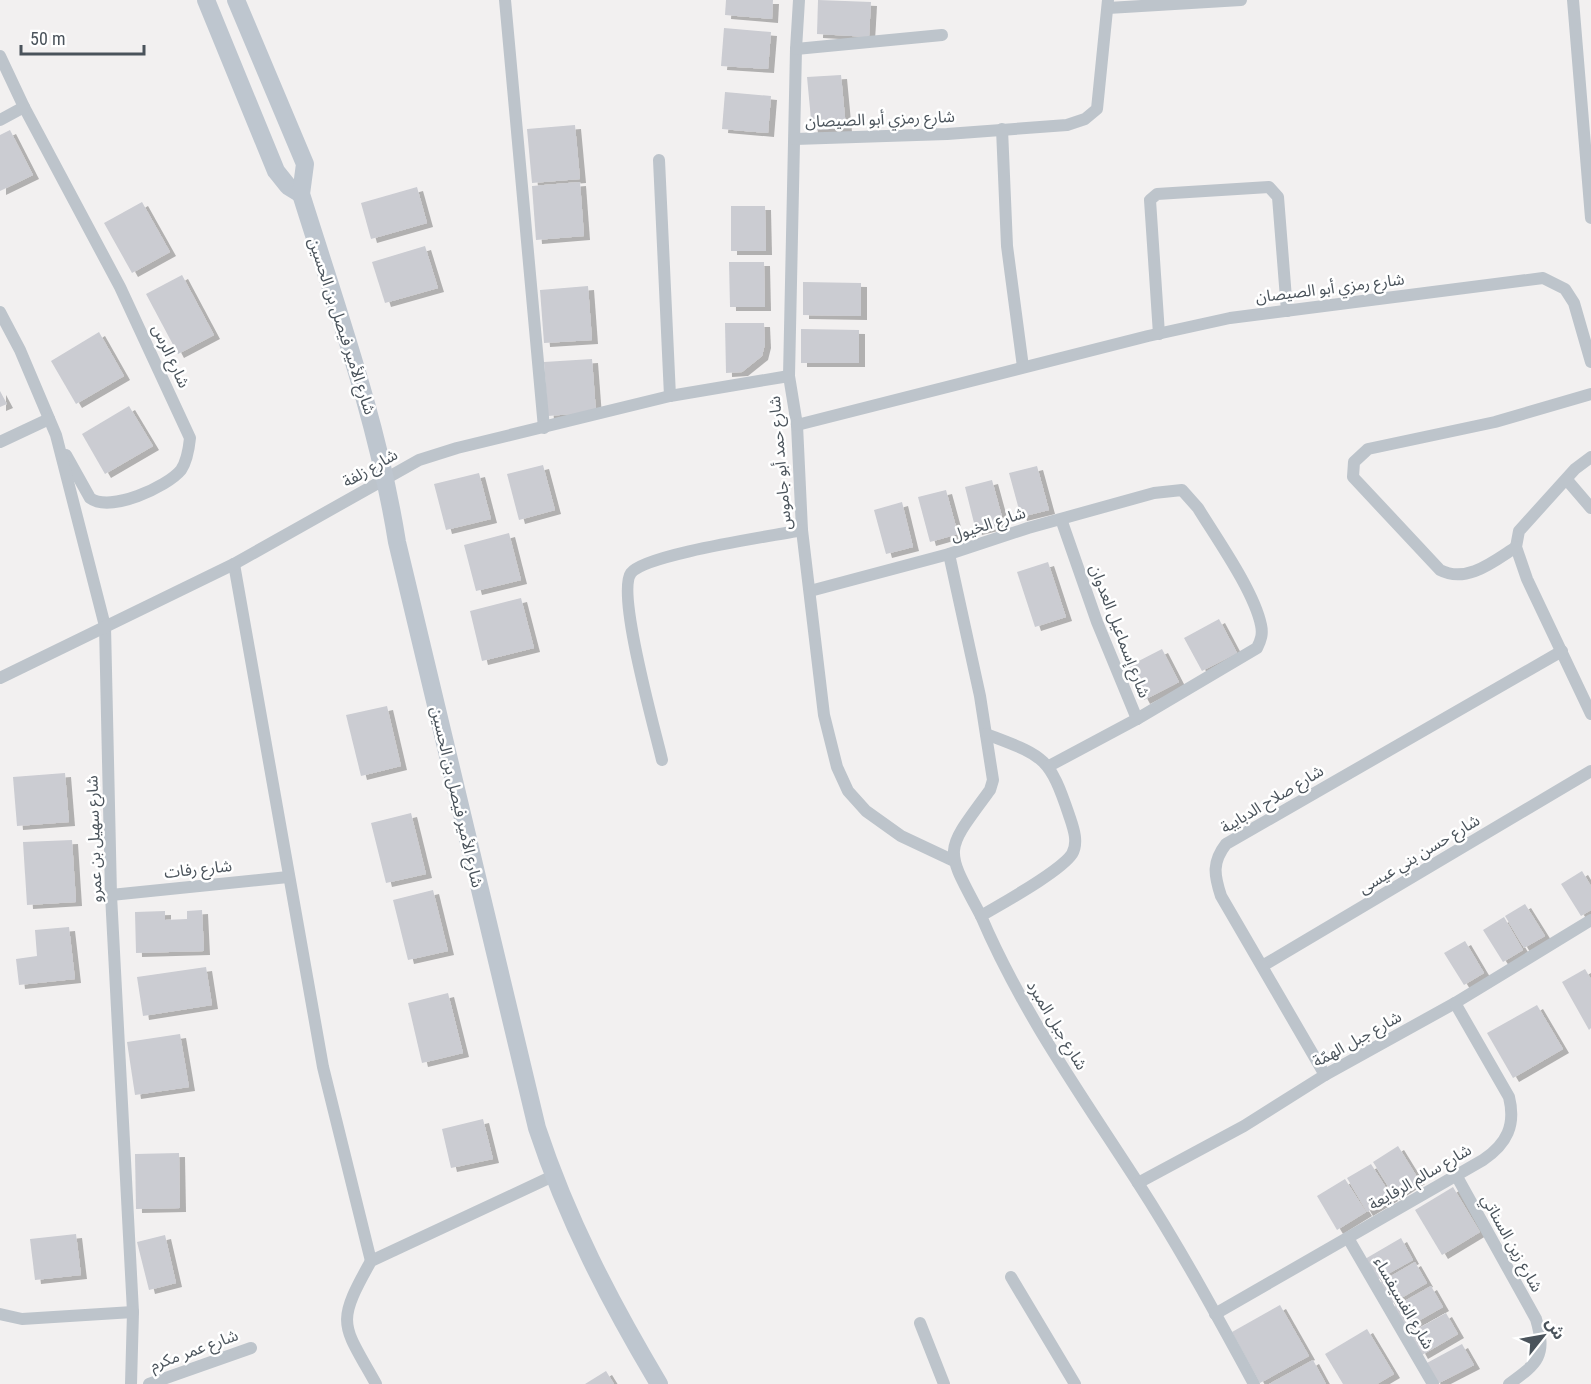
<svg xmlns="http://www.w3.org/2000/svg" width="1591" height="1384" font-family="'Roboto Condensed','Noto Sans Arabic',sans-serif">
<defs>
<filter id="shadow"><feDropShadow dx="6" dy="4" stdDeviation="0" flood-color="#0004"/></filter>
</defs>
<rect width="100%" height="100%" fill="#f2f0f0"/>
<!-- building -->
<g fill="#cbccd2" filter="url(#shadow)">
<path d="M726,0H773L772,19L725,15Z"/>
<path d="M818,0L871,2L869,37L817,34Z"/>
<path d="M724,28L771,32L768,69L721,66Z"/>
<path d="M841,75L846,128L812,130L807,77Z"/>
<path d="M725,92L771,96L768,133L722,129Z"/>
<path d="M575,125L580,179L532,183L527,129Z"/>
<path d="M10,130L33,175L0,191V135Z"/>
<path d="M580,182L584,236L536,240L532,186Z"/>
<path d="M417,187L427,223L371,239L361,203Z"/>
<path d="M142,202L170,252L132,273L104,223Z"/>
<path d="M731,206H765L766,251H731Z"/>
<path d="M425,246L438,288L385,303L372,262Z"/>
<path d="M729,262H764L765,307H730Z"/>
<path d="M182,275L214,335L178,354L146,294Z"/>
<path d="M803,282L861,283V316L803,315Z"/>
<path d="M588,286L592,340L544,343L540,290Z"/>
<path d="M725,323H764L765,344L762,356L742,372L726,373Z"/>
<path d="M801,329L859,330V363H801Z"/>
<path d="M99,332L124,376L76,404L51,361Z"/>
<path d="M592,359L596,412L548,416L544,362Z"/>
<path d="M0,391L7,404L0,407Z"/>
<path d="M129,406L153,446L105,474L82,434Z"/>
<path d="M543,465L555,510L519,520L507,474Z"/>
<path d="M1037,466L1049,510L1021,517L1009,473Z"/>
<path d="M479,473L491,519L446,530L434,484Z"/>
<path d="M992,480L1004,524L976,531L965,487Z"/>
<path d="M946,490L958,534L930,542L918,497Z"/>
<path d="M902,502L913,547L886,554L874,510Z"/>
<path d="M509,533L521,580L476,591L464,545Z"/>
<path d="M1048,562L1066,617L1035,627L1017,572Z"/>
<path d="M521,598L534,648L482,661L470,611Z"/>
<path d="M1219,619L1237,653L1202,671L1184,638Z"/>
<path d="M1162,649L1179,682L1144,700L1127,667Z"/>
<path d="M387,706L401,766L361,776L346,715Z"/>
<path d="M65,773L69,822L17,826L13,777Z"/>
<path d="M411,813L426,874L386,883L371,823Z"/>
<path d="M72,840L76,902L27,905L23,842Z"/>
<path d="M1582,871L1591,886V910L1581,916L1561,884Z"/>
<path d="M433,890L448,951L408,960L393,900Z"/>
<path d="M1525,904L1545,936L1524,948L1505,916Z"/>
<path d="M202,910L204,951L136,953L135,912L165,911V920L187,919V911Z"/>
<path d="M1504,917L1523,950L1503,962L1483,930Z"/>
<path d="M69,927L75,979L19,985L16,959L37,956L35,930Z"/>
<path d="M1465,941L1484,973L1464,985L1444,953Z"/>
<path d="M206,967L212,1005L143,1016L137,977Z"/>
<path d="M1585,969L1591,979V1028L1589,1030L1562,982Z"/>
<path d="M448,993L463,1053L422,1063L408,1003Z"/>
<path d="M1537,1005L1563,1049L1513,1078L1487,1033Z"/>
<path d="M180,1034L189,1087L135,1095L127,1042Z"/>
<path d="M483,1119L493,1159L451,1168L442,1129Z"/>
<path d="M1398,1146L1419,1180L1394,1196L1373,1162Z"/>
<path d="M179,1153L180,1208L136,1209L135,1154Z"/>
<path d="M1371,1164L1392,1197L1367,1212L1347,1178Z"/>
<path d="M1345,1179L1366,1212L1337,1230L1317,1196Z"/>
<path d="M1453,1187L1480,1232L1442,1255L1415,1210Z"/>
<path d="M76,1234L81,1275L35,1280L30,1239Z"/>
<path d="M165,1235L176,1283L149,1290L137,1242Z"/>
<path d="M1401,1238L1413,1260L1377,1280L1365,1259Z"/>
<path d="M1415,1262L1427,1283L1391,1304L1379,1283Z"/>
<path d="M1431,1286L1443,1307L1406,1328L1394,1307Z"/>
<path d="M1280,1305L1309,1356L1260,1383L1232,1332Z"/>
<path d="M1446,1313L1458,1334L1422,1355L1410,1333Z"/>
<path d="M1367,1329L1394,1374L1377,1384H1343L1325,1354Z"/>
<path d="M1462,1344L1474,1365L1437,1384L1425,1364Z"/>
<path d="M1313,1360L1326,1384H1269Z"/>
<path d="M606,1371L614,1384H585Z"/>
</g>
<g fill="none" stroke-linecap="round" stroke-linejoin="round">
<!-- street -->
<g stroke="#bdc4cb" stroke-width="12">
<path d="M505,0L544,428"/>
<path d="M799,0L796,49L789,376L797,425L802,530L824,715L837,767L848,791L866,811L901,836L952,860"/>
<path d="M1573,0L1591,218"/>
<path d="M1108,8L1241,0"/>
<path d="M796,49L942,35"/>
<path d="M0,56L24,107L120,287L190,438C189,448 187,461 181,470C167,487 110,513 90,498L66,455"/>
<path d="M0,120L24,107"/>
<path d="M1002,129L1007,246L1023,367"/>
<path d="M795,139L947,134L1067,125L1085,119L1097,109L1108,0"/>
<path d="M659,160L670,396"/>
<path d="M0,312L20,350L56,435L105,626L111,895L133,1312L131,1384"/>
<path d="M1159,334L1150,200L1157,194L1269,187L1278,197L1287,311"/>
<path d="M797,425L1148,336L1230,318L1543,278L1565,289L1574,303L1591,362"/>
<path d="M0,442L49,419"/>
<path d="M1591,457L1575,469L1519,531L1516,547L1527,579L1591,714"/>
<path d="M1567,480L1591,508"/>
<path d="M1516,547C1494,561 1467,584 1440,570L1353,477L1354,462L1368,449L1495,422L1591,394"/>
<path d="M949,554L980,696L993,780L990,790C943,854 944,846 981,916"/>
<path d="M234,564L323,1067L371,1261"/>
<path d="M810,591L949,554L1028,528L1154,493L1182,490L1198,508C1217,539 1254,591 1261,625C1263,634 1261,640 1257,648L1137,719L1097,622L1061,519"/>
<path d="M0,678L234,564L419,460L457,448L670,396L789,376"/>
<path d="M986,734C1043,756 1049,755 1069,815C1073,827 1079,842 1072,854C1060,872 1001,904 981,916C1022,1012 1082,1096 1138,1183C1180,1248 1217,1316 1254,1384"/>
<path d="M662,760C655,730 616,593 631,573C645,554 773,536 802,530"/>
<path d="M1049,766L1137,719"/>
<path d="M111,895L288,877"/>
<path d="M1264,965L1591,771"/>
<path d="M1325,1075L1221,896C1214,875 1212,862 1226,844L1562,651"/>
<path d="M1456,1175L1536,1319C1547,1356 1538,1363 1509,1384"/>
<path d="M1138,1183L1244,1126L1325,1075L1455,1003L1591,920"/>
<path d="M1348,1238L1433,1384"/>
<path d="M1011,1277L1075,1384"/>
<path d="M0,1314L22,1319L133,1312"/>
<path d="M1215,1314L1483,1160C1507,1144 1516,1125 1509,1097L1455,1003"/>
<path d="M920,1323L944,1384"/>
<path d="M149,1384L251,1348"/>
<path d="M376,1384C342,1323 335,1325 371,1261L553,1176"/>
</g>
<!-- secondary -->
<g stroke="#bec6cf" stroke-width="18">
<path d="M206,0L276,171L288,186L301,194"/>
<path d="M236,0L305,164L301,194C337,309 378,423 397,542L537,1128C567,1219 610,1302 659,1384"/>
</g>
</g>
<g text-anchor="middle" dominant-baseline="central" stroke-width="5" stroke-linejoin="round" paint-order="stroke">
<!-- street labels -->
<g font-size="16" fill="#4a535b" stroke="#fff">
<text transform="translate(880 119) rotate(-2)">شارع رمزي أبو الصيصان</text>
<text transform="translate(1330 288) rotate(-7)">شارع رمزي أبو الصيصان</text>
<text transform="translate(342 326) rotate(72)">شارع الأمير فيصل بن الحسين</text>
<text transform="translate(171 356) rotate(65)">شارع الرس</text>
<text transform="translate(780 463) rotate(-95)">شارع حمد أبو جاموس</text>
<text transform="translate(370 468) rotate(-30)">شارع زلفة</text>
<text transform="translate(988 524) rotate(-18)">شارع الخيول</text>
<text transform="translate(1120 631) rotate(69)">شارع إسماعيل العدوان</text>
<text transform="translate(457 797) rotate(77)">شارع الأمير فيصل بن الحسين</text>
<text transform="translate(1272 799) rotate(-31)">شارع صلاح الدبايبة</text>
<text transform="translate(94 839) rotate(-92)">شارع سهيل بن عمرو</text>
<text transform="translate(1419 854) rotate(-31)">شارع حسن بني عيسى</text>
<text transform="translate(198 869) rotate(-6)">شارع رفات</text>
<text transform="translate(1057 1025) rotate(59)">شارع جبل المبرد</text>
<text transform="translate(1357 1039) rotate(-29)">شارع جبل الهمّة</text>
<text transform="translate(1420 1177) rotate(-30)">شارع سالم الرفايعة</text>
<text transform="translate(1512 1243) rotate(61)">شارع زين السناتي</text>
<text transform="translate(1404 1303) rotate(60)">شارع الفسيفساء</text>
<text transform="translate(194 1350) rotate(-20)">شارع عمر مكرم</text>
</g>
</g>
<!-- north arrow -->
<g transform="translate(1543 1336) rotate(59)" stroke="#ffffff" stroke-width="4.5" paint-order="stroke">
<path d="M0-4.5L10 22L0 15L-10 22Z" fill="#4a535b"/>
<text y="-9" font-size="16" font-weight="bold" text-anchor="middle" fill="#4a535b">ش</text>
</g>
<!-- scale -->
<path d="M21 45v9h123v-9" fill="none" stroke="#4a535b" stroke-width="3"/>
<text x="30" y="45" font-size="18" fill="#4a535b" stroke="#ffffff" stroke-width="4.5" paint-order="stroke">50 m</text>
</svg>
